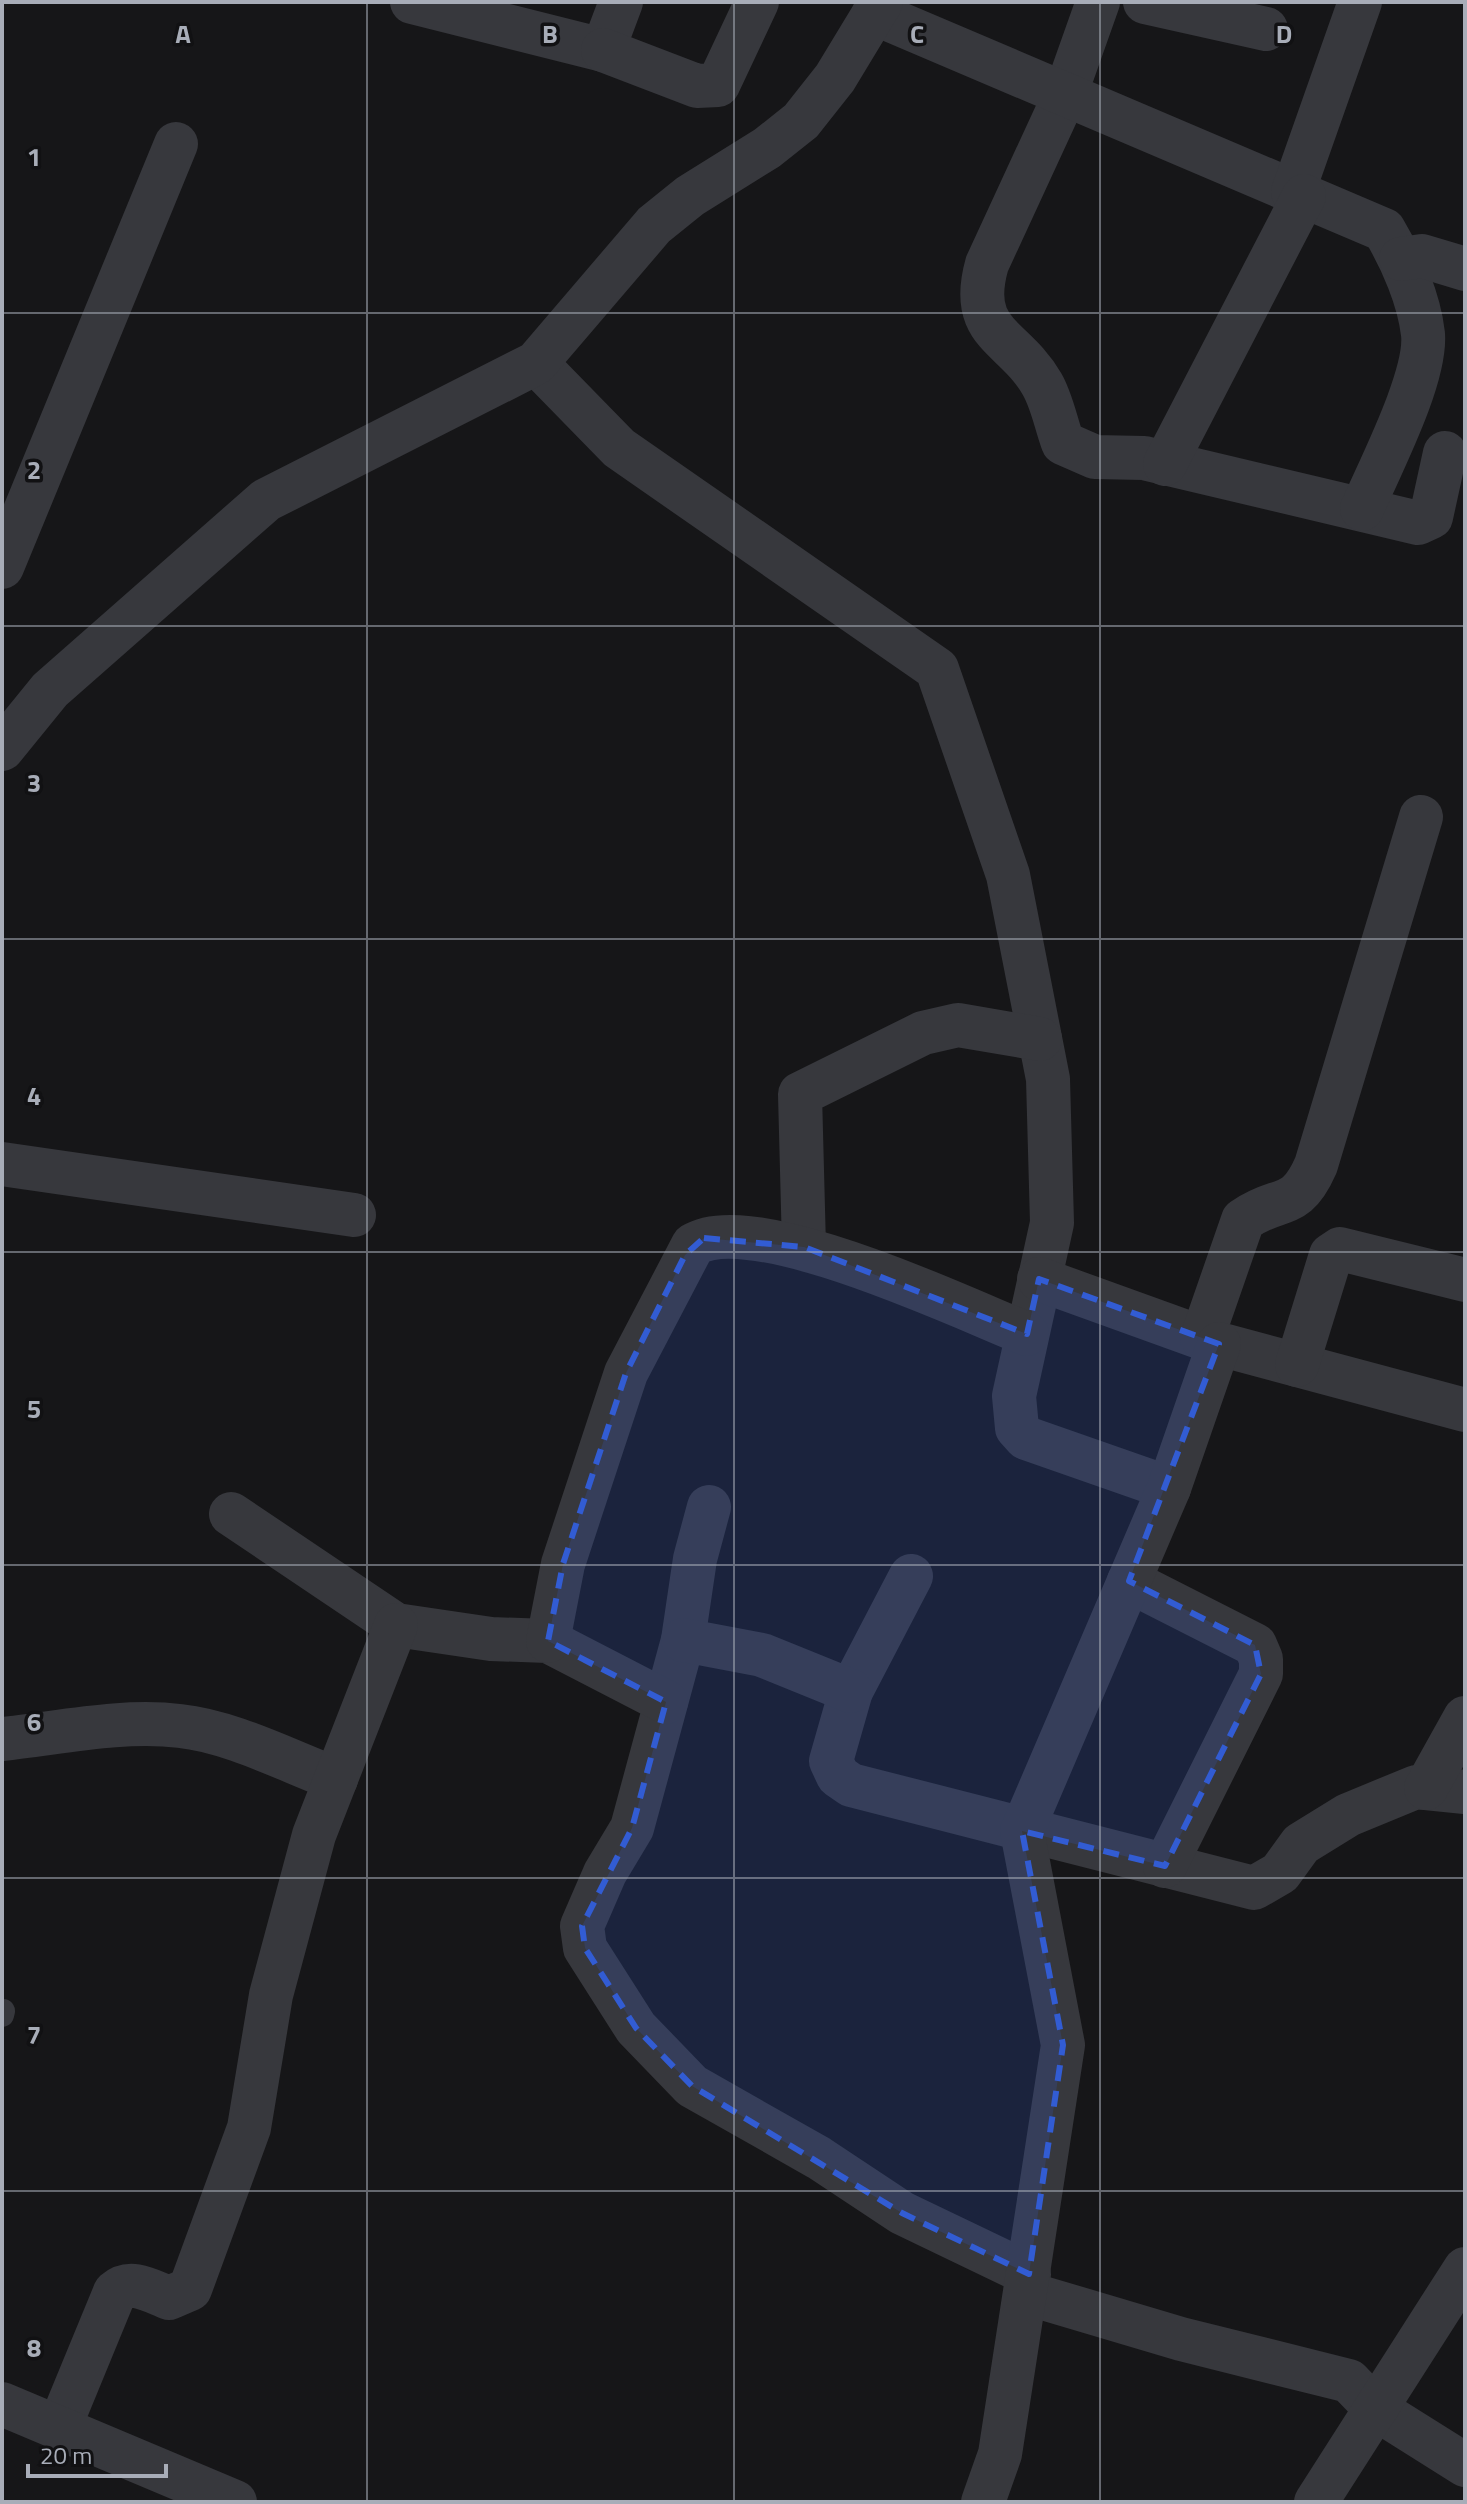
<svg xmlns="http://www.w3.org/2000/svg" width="1467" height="2504" font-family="'Titillium Web',sans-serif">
<rect width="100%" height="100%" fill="#161618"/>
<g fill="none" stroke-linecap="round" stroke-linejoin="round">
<!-- service -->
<path stroke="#37383d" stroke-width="24" d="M2,2015L3,2011"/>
<!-- minor -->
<g stroke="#37383d" stroke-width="44">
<path d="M412,2L603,50L621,2"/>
<path d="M1098,2L1065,95L987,264C967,335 1014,335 1042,384C1052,401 1056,424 1063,443L1095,457L1144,458L1418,523L1431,517L1445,453"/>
<path d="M1145,2L1266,29"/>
<path d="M874,13L1384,230C1402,260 1419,299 1423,334C1427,377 1380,467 1362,509"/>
<path d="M603,50L697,86L718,85L757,2"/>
<path d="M1293,192L1360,2"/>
<path d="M1401,259L1422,256L1465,269"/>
<path d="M536,363L619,448L937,669L1008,875L1048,1079L1052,1223L1014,1396L1017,1428L1026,1438L1169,1488"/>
<path d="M1165,464L1304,196"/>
<path d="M2,567L176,144"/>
<path d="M2,749L50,690L266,500L536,363L654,225L690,196L767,148L801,121L835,78L881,2"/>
<path d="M2,1164L354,1215"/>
<path d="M804,1247L800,1094L923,1033L958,1025L1040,1039"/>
<path d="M1039,1279L1219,1344L1465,1410"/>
<path d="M1202,1338L1243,1220C1280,1194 1295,1213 1316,1165L1421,817"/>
<path d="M1297,1365L1331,1255L1340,1249L1465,1280"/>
<path d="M709,1507L695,1559L683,1640L632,1828L605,1873L582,1926L585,1948L636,2028L692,2086L819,2158L902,2213L1029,2274"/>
<path d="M231,1514L396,1625L491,1639L548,1641L666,1702"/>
<path d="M911,1576L851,1691L831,1761L838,1776L851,1785L1254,1888L1280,1873L1301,1844L1348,1815L1416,1787L1465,1792"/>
<path d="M1129,1581L1255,1645L1261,1659V1674L1165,1866"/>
<path d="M683,1640L762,1655L851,1691"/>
<path d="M548,1641L563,1564L626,1373L693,1245C752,1208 962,1308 1027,1334"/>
<path d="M2,1739C59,1733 122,1719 180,1726C230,1731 288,1761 336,1779"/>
<path d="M1426,1788L1465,1718"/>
<path d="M1026,2293L1181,2339L1349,2381L1376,2409L1465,2465"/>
<path d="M59,2428L115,2292C131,2278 151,2291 169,2298L190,2289L249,2128L271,1995L314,1835L396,1625"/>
<path d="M983,2502L1000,2454L1063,2045L1022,1831L1169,1488L1219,1344"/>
<path d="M1316,2502L1465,2269"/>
</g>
<!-- tertiary -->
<path stroke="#37383d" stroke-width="44" d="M2,2404L235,2502"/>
</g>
<!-- marked area -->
<path fill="#325cd3" fill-opacity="0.2" stroke="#325cd3" stroke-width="6" stroke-dasharray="16 10" stroke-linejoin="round" d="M704,1238L804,1247L1027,1334L1039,1279L1219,1344L1129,1581L1255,1645L1261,1674L1165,1866L1022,1831L1063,2045L1029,2274L902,2213L692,2086L636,2028L585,1948L582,1926L632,1828L666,1702L548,1641L563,1564L626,1373L685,1255Z"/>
<!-- grid -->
<path fill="none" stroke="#a8adb8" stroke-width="2" stroke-opacity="0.55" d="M367,2V2502M734,2V2502M1100,2V2502M2,313H1465M2,626H1465M2,939H1465M2,1252H1465M2,1565H1465M2,1878H1465M2,2191H1465"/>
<g font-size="26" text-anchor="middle" font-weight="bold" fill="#a8adb8" stroke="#111113" stroke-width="7" stroke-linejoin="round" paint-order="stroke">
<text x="183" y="43">A</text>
<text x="550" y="43">B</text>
<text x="917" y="43">C</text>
<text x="1284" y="43">D</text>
<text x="34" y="166">1</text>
<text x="34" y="479">2</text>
<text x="34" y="792">3</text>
<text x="34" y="1105">4</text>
<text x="34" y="1418">5</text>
<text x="34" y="1731">6</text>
<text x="34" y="2044">7</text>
<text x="34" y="2357">8</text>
</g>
<!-- border -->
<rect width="1467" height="2504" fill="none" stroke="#a8adb8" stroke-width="8"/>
<!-- scale -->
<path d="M28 2464v12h138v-12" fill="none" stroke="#a8adb8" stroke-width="4"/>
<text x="40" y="2464" font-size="24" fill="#a8adb8" stroke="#111113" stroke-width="6" paint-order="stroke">20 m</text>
</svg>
